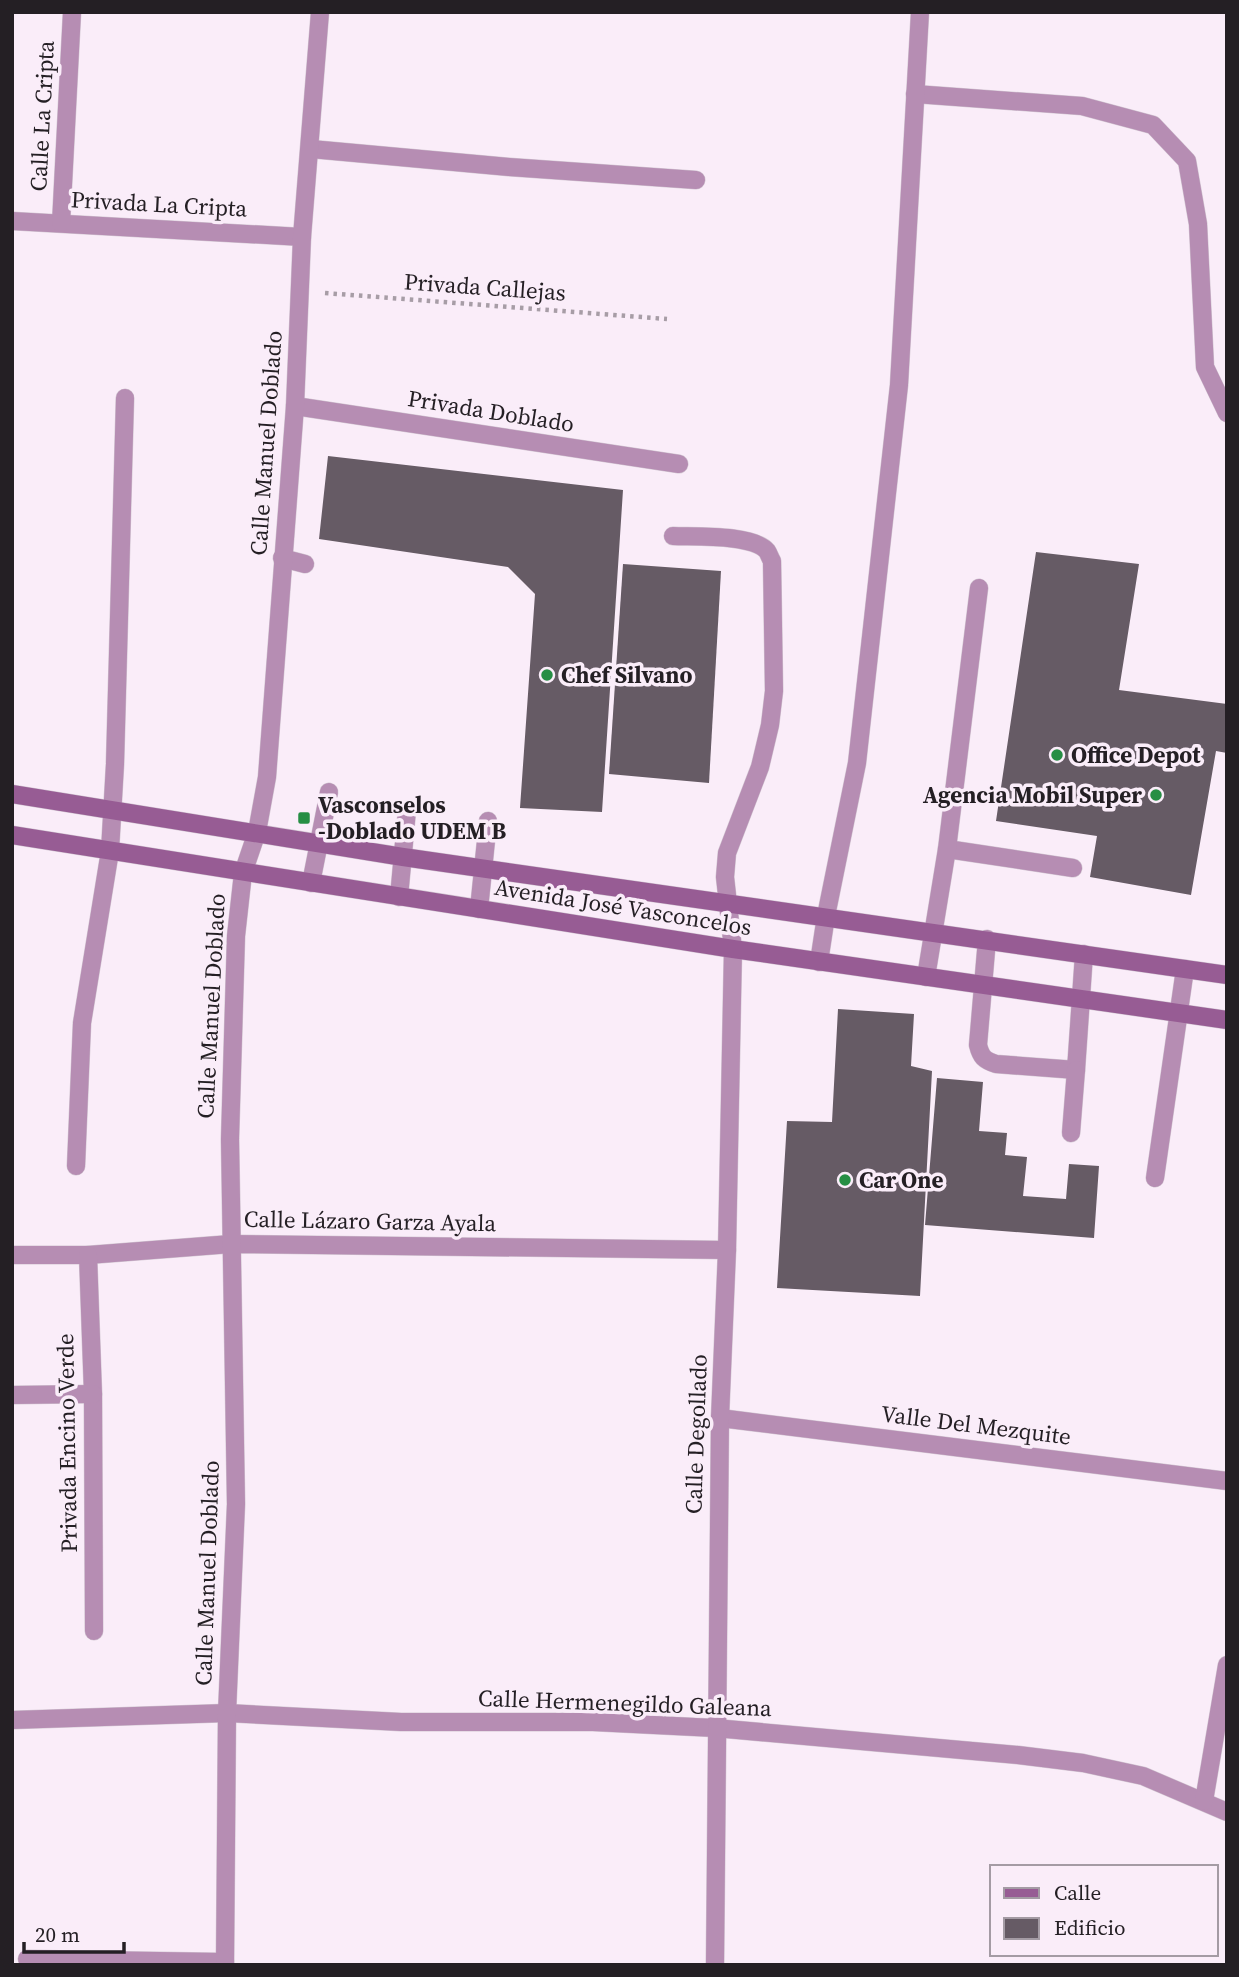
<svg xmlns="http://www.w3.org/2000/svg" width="1239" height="1977" font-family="'Source Serif 4',serif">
<rect width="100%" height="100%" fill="#faedf9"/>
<!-- building -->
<g fill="#665b65">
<path d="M328,456L623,490L602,812L520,808L535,594L508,567L319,539Z"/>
<path d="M1036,552L1139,564L1119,690L1227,704V753L1216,751L1191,895L1090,877L1097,836L996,821Z"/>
<path d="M623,564L721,571L709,783L609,774Z"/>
<path d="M838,1009L914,1014L911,1066L932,1071L920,1296L777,1288L787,1121L832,1122Z"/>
<path d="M937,1078L983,1082L979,1131L1007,1133L1005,1155L1027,1157L1023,1196L1066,1199L1069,1164L1099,1166L1094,1238L925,1225Z"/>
</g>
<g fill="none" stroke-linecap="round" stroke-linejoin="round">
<defs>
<g id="lane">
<path d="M915,94L1082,106L1153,125L1187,161L1198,224L1205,367L1227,413"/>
<path d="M673,536C694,537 753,534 767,551C769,554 770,558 772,561L774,691L770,725L760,767L727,853L725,877L728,904"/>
<path d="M282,558L305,564"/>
<path d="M947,849L1073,868"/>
<path d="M311,883L329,792"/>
<path d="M399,897L407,810"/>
<path d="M479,909L488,821"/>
<path d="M987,939L978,1045C981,1057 984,1060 996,1064L1076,1070L1084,954"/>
<path d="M926,977L947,849L979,588"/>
<path d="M1071,1133L1076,1070"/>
<path d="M76,1166L82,1023L110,851L115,764L125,398"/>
<path d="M1155,1178L1185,969"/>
</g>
<g id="street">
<path d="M311,149L509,167L696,180"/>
<path d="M12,221L302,237"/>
<path d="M61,223L72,12"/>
<path d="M295,406L679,464"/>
<path d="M819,962L826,916L857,763L899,385L920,12"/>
<path d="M12,1255H88L231,1244L727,1250"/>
<path d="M88,1255L93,1394L94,1631"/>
<path d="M12,1395L93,1394"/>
<path d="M720,1418L1227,1481"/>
<path d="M12,1720L227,1713L401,1722H593L715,1728L1018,1755L1083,1763L1143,1776L1227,1812"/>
<path d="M1204,1801L1227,1665"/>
<path d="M27,1959L225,1962"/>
<path d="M225,1965L227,1713L236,1504L230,1139L236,936L243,873L257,832L267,777L295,406L302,237L320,12"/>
<path d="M715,1965L720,1418L727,1250L733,949L728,904"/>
</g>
<g id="secondary">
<path d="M12,794L403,857L1227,975"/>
<path d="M12,835L733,949L1227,1020"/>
</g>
</defs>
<!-- lane casing -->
<use href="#lane" stroke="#d3c8d3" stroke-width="19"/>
<!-- street casing -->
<use href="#street" stroke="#d3c8d3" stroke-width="19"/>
<!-- secondary casing -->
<use href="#secondary" stroke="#d3c8d3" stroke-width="19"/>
<!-- path -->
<path stroke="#a79da6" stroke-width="4.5" stroke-dasharray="3.5 5" stroke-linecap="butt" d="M325,293L667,319"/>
<!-- lane -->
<use href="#lane" stroke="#b68db3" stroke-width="18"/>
<!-- street -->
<use href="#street" stroke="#b68db3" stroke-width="18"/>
<!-- secondary -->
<use href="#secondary" stroke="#975c94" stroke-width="18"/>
</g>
<!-- markers -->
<g fill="#268e44" stroke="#faedf9" stroke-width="2.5">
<circle cx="547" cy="675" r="7"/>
<circle cx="1057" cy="755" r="7"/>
<circle cx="1156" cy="795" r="7"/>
<rect x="297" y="811" width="14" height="14" rx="3.5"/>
<circle cx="845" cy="1180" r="7"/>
</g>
<g text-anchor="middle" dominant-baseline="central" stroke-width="7" stroke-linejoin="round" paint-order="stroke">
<!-- street labels -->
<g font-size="23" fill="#241f24" stroke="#faedf9">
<text transform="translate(42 116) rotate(-87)">Calle La Cripta</text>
<text transform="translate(159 204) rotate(3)">Privada La Cripta</text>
<text transform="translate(485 287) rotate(4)">Privada Callejas</text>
<text transform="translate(491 411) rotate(9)">Privada Doblado</text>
<text transform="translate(266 443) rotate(-86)">Calle Manuel Doblado</text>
<text transform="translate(623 907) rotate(9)">Avenida José Vasconcelos</text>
<text transform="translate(211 1006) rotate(-87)">Calle Manuel Doblado</text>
<text transform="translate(370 1221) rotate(1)">Calle Lázaro Garza Ayala</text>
<text transform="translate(976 1425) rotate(7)">Valle Del Mezquite</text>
<text transform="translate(696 1434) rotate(-88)">Calle Degollado</text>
<text transform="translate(67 1443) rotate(-91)">Privada Encino Verde</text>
<text transform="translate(207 1573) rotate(-88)">Calle Manuel Doblado</text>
<text transform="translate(625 1703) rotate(2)">Calle Hermenegildo Galeana</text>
</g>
<!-- poi labels -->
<g font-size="23" font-weight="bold" fill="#241f24" stroke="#faedf9" text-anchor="start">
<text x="561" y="675">Chef Silvano</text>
<text x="1071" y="755">Office Depot</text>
<text x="1142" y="795" text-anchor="end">Agencia Mobil Super</text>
<text x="318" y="805">Vasconselos<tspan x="318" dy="26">-Doblado UDEM B</tspan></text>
<text x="859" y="1180">Car One</text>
</g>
</g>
<!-- border -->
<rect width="1239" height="1977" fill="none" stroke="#241f24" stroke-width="28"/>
<!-- legend -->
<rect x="990" y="1865" width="228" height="91" fill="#faedf9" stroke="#a49ba4" stroke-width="2"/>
<rect x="1004" y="1888" width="35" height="10" fill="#975c94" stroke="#a49ba4" stroke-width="2"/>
<text x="1054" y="1900" font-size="21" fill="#241f24">Calle</text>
<rect x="1004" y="1918" width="35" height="21" fill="#665b65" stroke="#a49ba4" stroke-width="2"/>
<text x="1054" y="1935" font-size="21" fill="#241f24">Edificio</text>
<!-- scale -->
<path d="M24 1942v10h100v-10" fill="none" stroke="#241f24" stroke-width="3.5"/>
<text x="35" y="1942" font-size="21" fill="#241f24" stroke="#faedf9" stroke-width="5" paint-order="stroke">20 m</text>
</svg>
